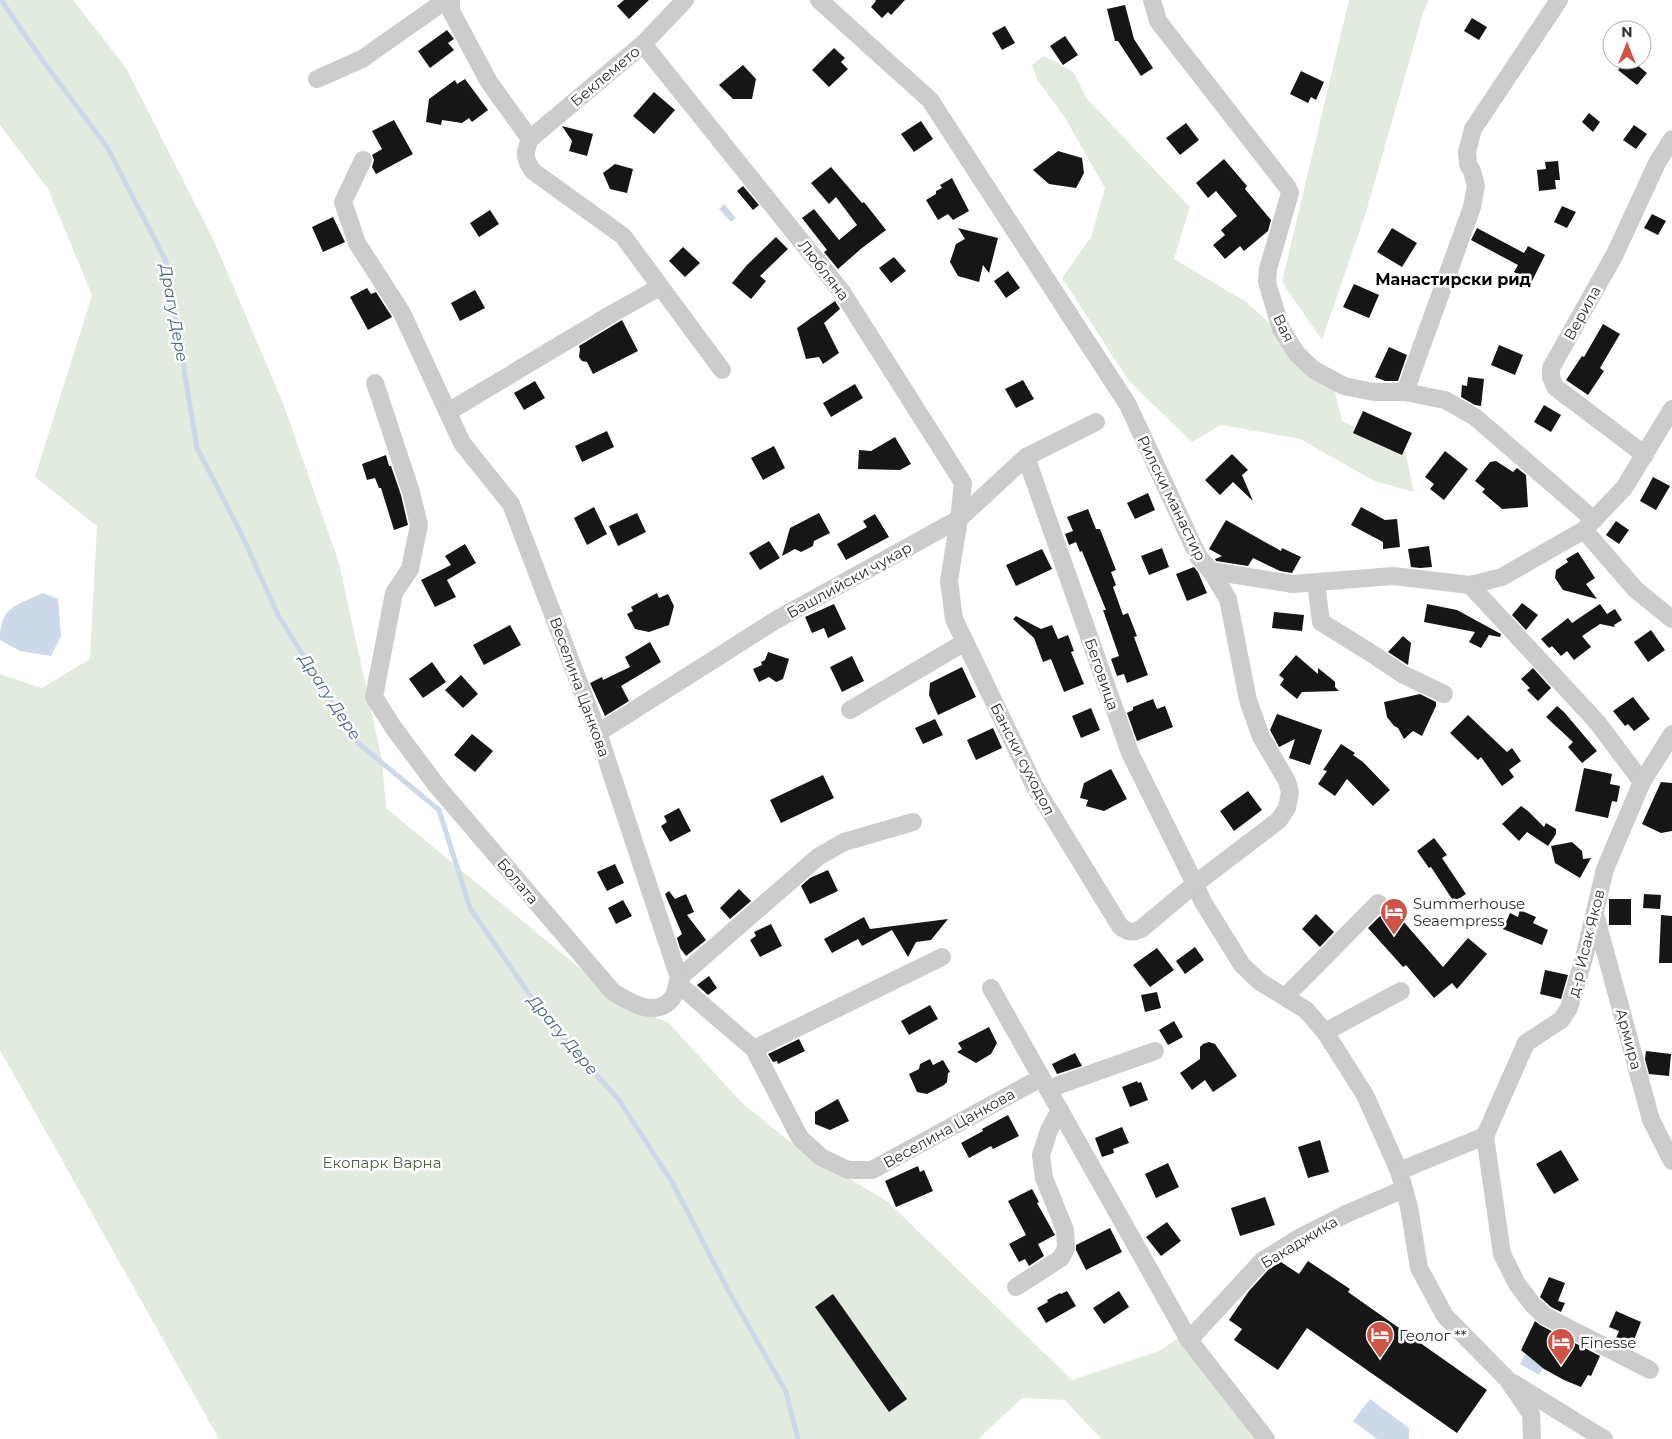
<svg xmlns="http://www.w3.org/2000/svg" width="1672" height="1439" font-family="Montserrat,sans-serif">
<rect width="100%" height="100%" fill="#fff"/>
<!-- green -->
<g fill="#e3eadf">
<path d="M0,0H73L126,68L214,241L283,403L339,563L382,760L386,808L622,1003L669,1023L740,1101L794,1145L888,1202L1072,1380L1159,1351L1181,1336L1254,1439H1101L1065,1400L1022,1398L978,1439H219L0,1050V674L42,688L90,659L97,526L35,477L92,295L48,189L0,125Z"/>
<path d="M1349,0H1429L1423,13L1366,212L1322,340L1282,282Z"/>
<path d="M1043,56L1054,61L1074,73L1087,99L1190,207L1174,259L1245,301L1332,379L1342,421L1405,450L1414,492L1374,481L1300,439L1221,425L1192,442L1129,381L1062,278L1091,237L1105,188L1064,116L1038,81L1032,65Z"/>
</g>
<!-- water -->
<g fill="#cdd9e8">
<path d="M724,204L736,218L731,222L719,209Z"/>
<path d="M43,593L58,599L61,636L51,656L20,651L0,640C0,606 16,606 43,593Z"/>
<path d="M1525,1354L1543,1368L1539,1375L1520,1364Z"/>
<path d="M1370,1399L1409,1428V1439H1377L1353,1421Z"/>
</g>
<g fill="none" stroke-linecap="round" stroke-linejoin="round">
<!-- stream -->
<path stroke="#cdd9e8" stroke-width="5" d="M1,0L43,61L107,147L166,261L197,448L240,531L278,615L358,743L439,810L470,908L547,1020L619,1100L672,1182L728,1290L786,1392L798,1439"/>
</g>
<!-- building -->
<g fill="#161616">
<path d="M624,0H649L629,19L617,6Z"/>
<path d="M875,0H905L891,15L888,12L882,18L871,7L876,1Z"/>
<path d="M1125,5L1134,39L1153,68L1141,76L1118,41H1115L1107,9Z"/>
<path d="M1472,18L1487,27L1479,40L1464,31Z"/>
<path d="M1005,26L1015,43L1002,50L992,33Z"/>
<path d="M447,30L454,39L448,43L454,50L430,68L418,51Z"/>
<path d="M1065,36L1078,55L1063,65L1050,46Z"/>
<path d="M834,48L845,58L841,62L848,69L829,87L812,70Z"/>
<path d="M1627,60H1631L1647,73L1637,85L1618,70Z"/>
<path d="M743,65L756,79L752,99H733L719,85Z"/>
<path d="M1301,71L1324,82L1316,100L1311,97L1308,103L1290,94Z"/>
<path d="M465,79L488,110L472,122L469,118L462,123L442,120L441,125L426,122L429,99L455,80L457,84Z"/>
<path d="M654,92L675,110L654,134L633,116Z"/>
<path d="M1589,113L1600,122L1593,132L1582,122Z"/>
<path d="M394,120L413,154L376,174L372,167L374,160L372,155L382,149L372,131Z"/>
<path d="M921,121L933,139L914,152L901,134Z"/>
<path d="M1186,123L1199,140L1180,155L1166,138Z"/>
<path d="M1634,125L1647,134L1636,149L1623,140Z"/>
<path d="M562,126L593,134L587,156L569,151L572,141Z"/>
<path d="M1058,151L1082,158L1084,173L1076,188L1049,184L1033,170Z"/>
<path d="M1224,159L1247,186L1245,189L1271,220L1268,231L1244,251L1240,246L1225,259L1213,245L1225,235L1221,230L1237,216L1216,191L1208,198L1196,183Z"/>
<path d="M1558,161L1560,180H1555L1556,189L1539,191L1537,170L1546,169L1545,162Z"/>
<path d="M615,164L633,169L627,193L610,189L603,173Z"/>
<path d="M831,167L862,203L864,202L886,230L862,248L838,269L824,252L827,250L802,218L814,209L839,240L857,225L836,197L829,204L811,183Z"/>
<path d="M952,178L969,211L953,220L948,214L938,220L926,200L936,194V191L942,188L940,185Z"/>
<path d="M743,186L759,205L753,210L737,191Z"/>
<path d="M1562,206L1576,212L1567,228L1554,222Z"/>
<path d="M490,210L499,224L479,237L470,223Z"/>
<path d="M1652,214L1666,221L1658,235L1644,228Z"/>
<path d="M333,217L345,242L323,252L312,227Z"/>
<path d="M958,228L998,238L989,273L983,265L979,282L958,276L950,262L956,244L965,239Z"/>
<path d="M1392,228L1417,243L1402,267L1377,252Z"/>
<path d="M1477,228L1524,253L1528,246L1545,255L1532,281L1514,272L1518,265L1471,240Z"/>
<path d="M776,237L788,249L760,276L766,281L751,299L732,283L747,265Z"/>
<path d="M683,247L700,263L685,277L669,261Z"/>
<path d="M894,257L906,271L891,283L879,268Z"/>
<path d="M1008,271L1020,288L1006,298L994,281Z"/>
<path d="M1354,284L1379,295L1369,318L1343,307Z"/>
<path d="M367,288L371,294L376,292L392,317L368,330L350,297Z"/>
<path d="M475,290L485,308L460,321L451,303Z"/>
<path d="M835,301L840,309L824,323L839,353L823,364L819,357L806,359L797,328Z"/>
<path d="M622,320L638,351L593,374L587,362L582,361L579,357L580,349L579,346Z"/>
<path d="M1603,324L1620,334L1600,368L1604,371L1588,395L1566,380L1582,356L1584,357Z"/>
<path d="M1499,345L1523,355L1515,375L1491,365Z"/>
<path d="M1389,347L1407,355L1398,381H1385L1375,377Z"/>
<path d="M1468,377L1484,379L1481,406L1475,405L1461,397L1462,385L1467,386Z"/>
<path d="M1023,380L1034,399L1016,408L1005,389Z"/>
<path d="M535,381L545,398L524,410L514,393Z"/>
<path d="M855,384L863,398L831,417L823,403Z"/>
<path d="M1544,405L1561,415L1551,432L1534,422Z"/>
<path d="M1363,411L1412,433L1402,455L1353,433Z"/>
<path d="M607,431L614,447L582,462L575,446Z"/>
<path d="M895,437L911,464L900,470L858,469L859,450L871,451Z"/>
<path d="M774,446L785,468L763,480L751,458Z"/>
<path d="M1445,451L1468,469L1444,500L1430,489L1434,484L1425,477Z"/>
<path d="M1232,454L1248,470L1242,475L1253,501L1233,482L1220,495L1205,480Z"/>
<path d="M386,455L389,466H391L401,495L408,525L394,530L381,488H379L375,478L367,480L362,464Z"/>
<path d="M1496,461L1513,472L1517,468L1526,475L1528,507L1502,509L1482,492L1485,489L1475,481L1490,462Z"/>
<path d="M1653,477L1670,486L1656,510L1640,501Z"/>
<path d="M1148,493L1155,510L1135,519L1127,503Z"/>
<path d="M594,507L607,534L587,545L574,518Z"/>
<path d="M1361,507L1385,520L1397,519L1400,547L1383,549V542L1351,525Z"/>
<path d="M1088,509L1096,529H1100L1116,570L1111,572L1116,585L1113,587L1123,615L1128,613L1137,636L1134,637L1148,675L1127,683L1124,674L1117,676L1111,659L1119,656L1103,610H1106L1082,551L1080,552L1076,542L1069,545L1065,534L1073,531L1067,517Z"/>
<path d="M637,513L646,532L618,546L609,526Z"/>
<path d="M819,513L830,533L814,541L813,546L801,552L795,549L782,556L790,528Z"/>
<path d="M875,514L889,537L846,560L837,544L867,527L863,521Z"/>
<path d="M1226,520L1281,551L1282,548L1301,557L1292,573L1280,571L1253,558L1248,566L1216,561L1215,559L1222,556L1209,549Z"/>
<path d="M1616,521L1629,530L1619,544L1606,535Z"/>
<path d="M769,541L780,558L760,570L749,553Z"/>
<path d="M465,544L476,563L447,580L456,597L435,607L421,580L451,565L445,556Z"/>
<path d="M1429,546L1432,567L1420,568L1411,567L1408,549Z"/>
<path d="M1162,548L1169,567L1149,575L1141,556Z"/>
<path d="M1042,549L1052,569L1016,586L1006,565Z"/>
<path d="M1578,552L1595,578L1586,584L1597,599L1563,590L1555,578L1556,570L1568,562L1566,559Z"/>
<path d="M1194,567L1198,572L1207,593L1187,601L1176,574Z"/>
<path d="M657,593L659,598L668,594L674,606L669,625L649,632L635,629L627,614L633,611L631,607Z"/>
<path d="M1522,603L1538,615L1526,630L1512,615Z"/>
<path d="M834,604L846,629L828,638L824,628L812,633L805,617Z"/>
<path d="M1427,604L1457,610L1501,634L1500,637L1489,635L1481,648L1469,642L1475,632L1424,622Z"/>
<path d="M1600,604L1607,614L1615,609L1622,620L1614,625L1615,627L1600,624L1582,636L1591,647L1574,660L1567,651L1561,656L1552,646L1549,648L1541,639L1568,618L1572,623Z"/>
<path d="M1274,612L1304,615L1302,631L1272,628Z"/>
<path d="M1016,616L1041,629L1052,625L1058,639L1068,635L1074,651L1071,652L1084,684L1064,692L1051,659L1043,662L1034,638L1013,619Z"/>
<path d="M510,625L521,645L484,665L473,645Z"/>
<path d="M1651,630L1665,650L1648,662L1634,642Z"/>
<path d="M1403,636L1411,643L1408,665L1388,652Z"/>
<path d="M650,642L661,662L621,686L629,701L605,716L590,683L602,677L603,680L630,667L625,657Z"/>
<path d="M768,652L789,659L783,679L776,682L769,677L759,682L753,669L762,665L761,662L765,660Z"/>
<path d="M1296,655L1318,674V668L1333,680L1335,682V687L1339,691L1302,692L1297,699L1280,685L1284,679L1279,675Z"/>
<path d="M852,656L864,681L842,692L830,667Z"/>
<path d="M432,662L446,682L423,698L409,679Z"/>
<path d="M962,667L976,697L938,715L929,695L930,683Z"/>
<path d="M1533,668L1551,688L1538,701L1527,690L1530,688L1521,679Z"/>
<path d="M461,675L478,694L463,708L445,690Z"/>
<path d="M1420,694L1436,702V706L1422,736L1413,731L1404,739L1398,728L1394,726L1387,717L1384,702Z"/>
<path d="M1633,697L1650,719L1634,731L1628,724L1625,726L1613,711Z"/>
<path d="M1153,699L1157,709L1165,706L1173,727L1137,741L1127,713L1133,710V707Z"/>
<path d="M1557,706L1564,712L1597,751L1582,763L1568,747L1573,742L1546,717Z"/>
<path d="M1091,708L1100,730L1081,738L1072,716Z"/>
<path d="M1277,714L1322,730L1310,765L1289,758L1295,739L1279,747L1270,730Z"/>
<path d="M1468,715L1507,752L1512,748L1521,761L1509,770L1514,777L1502,786L1481,757L1478,760L1450,733Z"/>
<path d="M935,719L943,735L923,744L915,728Z"/>
<path d="M993,728L1002,748L976,760L967,740Z"/>
<path d="M472,734L493,751L475,772L454,755Z"/>
<path d="M1341,744L1355,753L1353,755L1363,762L1390,790L1373,806L1347,779L1335,796L1318,784L1327,771L1323,770Z"/>
<path d="M1584,768L1612,774L1610,784L1620,786L1617,802L1612,801L1608,818L1575,811Z"/>
<path d="M1111,769L1127,799L1104,811L1086,806L1088,800L1080,798L1084,783Z"/>
<path d="M823,775L834,798L781,823L770,800Z"/>
<path d="M1661,782L1672,783V831L1661,833L1642,824Z"/>
<path d="M1248,791L1262,810L1234,831L1220,811Z"/>
<path d="M1521,806L1528,811L1544,827L1546,823L1556,829V834L1548,846L1527,832L1519,841L1502,824Z"/>
<path d="M679,808L691,831L670,842L661,826L667,822L664,816Z"/>
<path d="M1434,838L1447,855L1442,858L1466,894L1454,902L1431,867L1429,868L1417,851Z"/>
<path d="M1572,842L1582,851L1583,859L1591,858L1580,878L1555,863L1551,846Z"/>
<path d="M615,864L624,883L607,891L597,872Z"/>
<path d="M828,870L838,891L810,904L801,886L810,878Z"/>
<path d="M739,889L751,901L730,919L720,908Z"/>
<path d="M669,891L675,899L686,894L694,912L687,915L706,940L686,956L680,948L677,938L682,934L665,894Z"/>
<path d="M1644,894L1661,895L1660,909L1643,908Z"/>
<rect x="1609" y="899" width="22" height="26"/>
<path d="M623,900L632,916L616,924L608,908Z"/>
<path d="M1389,905L1443,967L1468,938L1487,954L1457,989L1452,983L1434,998L1406,965L1403,967L1368,928L1386,910Z"/>
<path d="M1520,910L1536,917L1533,923L1548,930L1542,945L1503,929L1510,913L1518,917Z"/>
<path d="M1316,914L1334,932L1320,947L1302,929Z"/>
<path d="M1661,915L1672,916V963H1659Z"/>
<path d="M864,917L870,929L948,919L931,940L916,942L908,957L892,930L862,946L858,939L832,953L824,939Z"/>
<path d="M771,924L782,946L760,957L750,940L756,936L754,932Z"/>
<path d="M1195,947L1204,960L1185,974L1176,961Z"/>
<path d="M1157,948L1174,970L1150,987L1133,965Z"/>
<path d="M1545,970L1568,975L1561,999L1540,994Z"/>
<path d="M709,976L717,988L708,995L697,985Z"/>
<path d="M1157,992L1161,1008L1145,1012L1141,995Z"/>
<path d="M930,1005L938,1019L909,1035L901,1021Z"/>
<path d="M1174,1021L1183,1037L1168,1045L1159,1030Z"/>
<path d="M989,1027L997,1043L991,1054L976,1063L957,1052L962,1049L958,1043Z"/>
<path d="M799,1039L805,1051L778,1064L777,1061L773,1062L768,1054Z"/>
<path d="M1209,1042L1215,1044L1237,1076L1213,1092L1205,1080L1192,1090L1180,1073L1200,1059V1047L1203,1044Z"/>
<path d="M1646,1051L1671,1054L1669,1076L1649,1074L1645,1059Z"/>
<path d="M1075,1053L1082,1066L1057,1074L1052,1064Z"/>
<path d="M930,1059L933,1065L943,1060L950,1072L948,1073L947,1082L944,1085L927,1094L917,1092L909,1074L919,1069L920,1064Z"/>
<path d="M1137,1081L1138,1083L1141,1082L1148,1100L1130,1107L1122,1087Z"/>
<path d="M838,1099L849,1121L830,1130L815,1124V1112Z"/>
<path d="M1008,1115L1019,1136L993,1149L991,1146L969,1158L961,1143L983,1131L982,1129Z"/>
<path d="M1122,1127L1129,1143L1113,1149L1114,1153L1102,1157L1095,1138Z"/>
<path d="M1320,1140L1329,1172L1308,1178L1298,1147Z"/>
<path d="M1561,1150L1579,1180L1554,1194L1536,1164Z"/>
<path d="M1168,1163L1179,1187L1156,1198L1145,1174Z"/>
<path d="M918,1166L920,1172L924,1170L933,1191L896,1207L885,1181Z"/>
<path d="M1032,1189L1039,1202L1037,1203L1055,1235L1038,1244L1044,1256L1029,1266L1025,1259L1019,1262L1009,1244L1026,1235L1008,1201Z"/>
<path d="M1265,1197L1275,1225L1240,1236L1231,1208Z"/>
<path d="M1167,1222L1181,1241L1161,1256L1146,1237Z"/>
<path d="M1110,1228L1122,1252L1086,1270L1076,1250V1245Z"/>
<path d="M1308,1261L1350,1289L1348,1292L1487,1390L1457,1433L1307,1328L1278,1370L1234,1340L1242,1329L1229,1320L1249,1291L1269,1269L1281,1262L1299,1274Z"/>
<path d="M1549,1277L1565,1283L1558,1301L1565,1303L1561,1312L1551,1307L1540,1297Z"/>
<path d="M1067,1291L1076,1306L1046,1323L1037,1308L1048,1302L1047,1300L1060,1293L1061,1294Z"/>
<path d="M1119,1291L1129,1307L1104,1324L1093,1308Z"/>
<path d="M833,1294L907,1399L889,1412L815,1307Z"/>
<path d="M1616,1311L1641,1322L1632,1345L1616,1338L1619,1331L1609,1327Z"/>
<path d="M1535,1321L1540,1325L1600,1356L1591,1376L1588,1375L1581,1387L1564,1380L1544,1369L1521,1350Z"/>
</g>
<g fill="none" stroke-linecap="round" stroke-linejoin="round">
<!-- minor -->
<g stroke="#ccc" stroke-width="18">
<path d="M451,0V11L489,82L530,139"/>
<path d="M685,0L643,44L530,139C524,153 524,160 534,172L623,236L722,370"/>
<path d="M819,0L930,100L1128,405L1198,556L1211,571L1228,599L1248,700L1261,737L1287,781L1290,792L1287,808L1279,820L1195,884L1203,902L1242,965L1260,982L1306,1010L1325,1032L1365,1095L1399,1171L1409,1207L1419,1268L1445,1316L1507,1379L1531,1414L1532,1439"/>
<path d="M1152,0L1158,21L1288,188L1290,193L1268,269L1267,282L1281,329L1297,354L1314,370L1344,386L1374,392H1405L1445,400L1475,417L1594,520"/>
<path d="M643,44L842,292L963,483L959,519L949,581L954,619L1035,787L1120,926C1127,932 1132,933 1141,929L1195,884L1130,753L1026,457"/>
<path d="M317,79L362,59L446,0"/>
<path d="M363,160L343,202L357,243L402,313L462,443L511,504L598,733L679,978L818,857L844,842L913,822"/>
<path d="M375,383L411,492L419,525L410,569L394,593L374,697L393,727L437,786L613,992C631,1003 657,1019 673,997C676,992 677,983 679,978"/>
<path d="M1405,392L1472,207L1476,186L1472,171L1468,164L1467,152L1473,129L1559,0"/>
<path d="M448,412L615,312L660,287"/>
<path d="M1645,455L1555,387L1551,377V368L1615,254L1657,163L1672,139"/>
<path d="M1584,530L1636,590L1672,619"/>
<path d="M1211,571L1293,584L1393,576L1470,585L1502,577L1584,530L1624,488L1672,409"/>
<path d="M1316,583L1321,622L1374,655L1402,674L1444,694"/>
<path d="M1470,585L1597,722L1642,782"/>
<path d="M850,710L965,642"/>
<path d="M598,733L776,620L959,519L1026,457L1096,422"/>
<path d="M1595,914L1651,1120L1672,1161"/>
<path d="M679,978L683,988L754,1049L800,1138L821,1157L848,1170H872L1041,1078"/>
<path d="M991,988L1189,1340L1266,1439"/>
<path d="M1285,997L1378,903"/>
<path d="M1325,1032L1401,991"/>
<path d="M754,1049L942,957"/>
<path d="M1048,1089L1155,1051"/>
<path d="M1485,1136L1502,1254L1517,1284L1533,1305L1545,1316L1650,1370"/>
<path d="M1399,1171L1485,1136L1526,1043L1561,1020L1569,1008L1584,958L1605,869L1642,782L1672,734"/>
<path d="M1016,1287L1061,1258L1066,1248L1065,1230L1044,1178L1041,1155L1049,1130L1060,1110"/>
<path d="M1189,1340L1262,1261L1299,1238L1346,1214L1404,1189"/>
<path d="M1513,1383L1604,1439"/>
</g>
</g>
<!-- icons -->
<defs>
<symbol id="hotel-pin" viewBox="-11 -11 22 30"><path d="M0 17L-7.5 6A9.5 9.5 0 1 1 7.5 6Z" fill="#cf5448" stroke="#fff"/><path d="M-6-4.5h1.5V1H6V5H4.5V3h-9V5H-6ZM-4 0a1.8 1.8 0 1 1 3.6 0ZM.5 0V-2.5h3Q6-2.5 6 0Z" fill="#fff"/></symbol>
</defs>
<g fill-rule="evenodd">
<use href="#hotel-pin" x="1378" y="896" width="32" height="43"/>
<use href="#hotel-pin" x="1364" y="1319" width="32" height="43"/>
<use href="#hotel-pin" x="1545" y="1326" width="32" height="43"/>
</g>
<g text-anchor="middle" dominant-baseline="central" stroke-width="5" stroke-linejoin="round" paint-order="stroke">
<!-- street labels -->
<g font-size="15" fill="#2f2f2f" stroke="#fff">
<text transform="translate(605 76) rotate(-40)">Беклемето</text>
<text transform="translate(824 270) rotate(52)">Любляна</text>
<text transform="translate(1582 313) rotate(-61)">Верила</text>
<text transform="translate(1284 328) rotate(64)">Вая</text>
<text transform="translate(1172 498) rotate(64)">Рилски манастир</text>
<text transform="translate(849 580) rotate(-29)">Башлийски чукар</text>
<text transform="translate(1102 674) rotate(71)">Беговица</text>
<text transform="translate(580 687) rotate(70)">Веселина Цанкова</text>
<text transform="translate(1023 759) rotate(63)">Бански суходол</text>
<text transform="translate(518 881) rotate(50)">Болата</text>
<text transform="translate(1586 943) rotate(-76)">д-р Исак Яков</text>
<text transform="translate(1629 1039) rotate(75)">Армира</text>
<text transform="translate(949 1128) rotate(-29)">Веселина Цанкова</text>
<text transform="translate(1299 1242) rotate(-31)">Бакаджика</text>
</g>
<!-- poi labels -->
<g font-size="15" fill="#2f2f2f" stroke="#fff" text-anchor="start">
<text x="1413" y="903">Summerhouse<tspan x="1413" dy="17">Seaempress</tspan></text>
<text x="1399" y="1335">Геолог **</text>
<text x="1580" y="1342">Finesse</text>
</g>
<!-- park labels -->
<g font-size="15" fill="#4d6542" stroke="#fff">
<text x="382" y="1162">Екопарк Варна</text>
</g>
<!-- neighbourhood labels -->
<g font-size="16" font-weight="bold" fill="#000" stroke="#fff">
<text x="1453" y="279">Манастирски рид</text>
</g>
<!-- water labels -->
<g font-size="16" font-style="italic" fill="#476487" stroke="#fff">
<text transform="translate(174 313) rotate(80)">Драгу Дере</text>
<text transform="translate(330 697) rotate(57)">Драгу Дере</text>
<text transform="translate(563 1035) rotate(50)">Драгу Дере</text>
</g>
</g>
<!-- north arrow -->
<g transform="translate(1627 45)"><circle r="24" fill="#ffffff" stroke="#acacac"/>
<path d="M0-4L9 19L0 12L-9 19Z" fill="#cf5448"/>
<text y="-8" font-size="14" font-weight="bold" text-anchor="middle" fill="#2f2f2f">N</text>
</g>
</svg>
